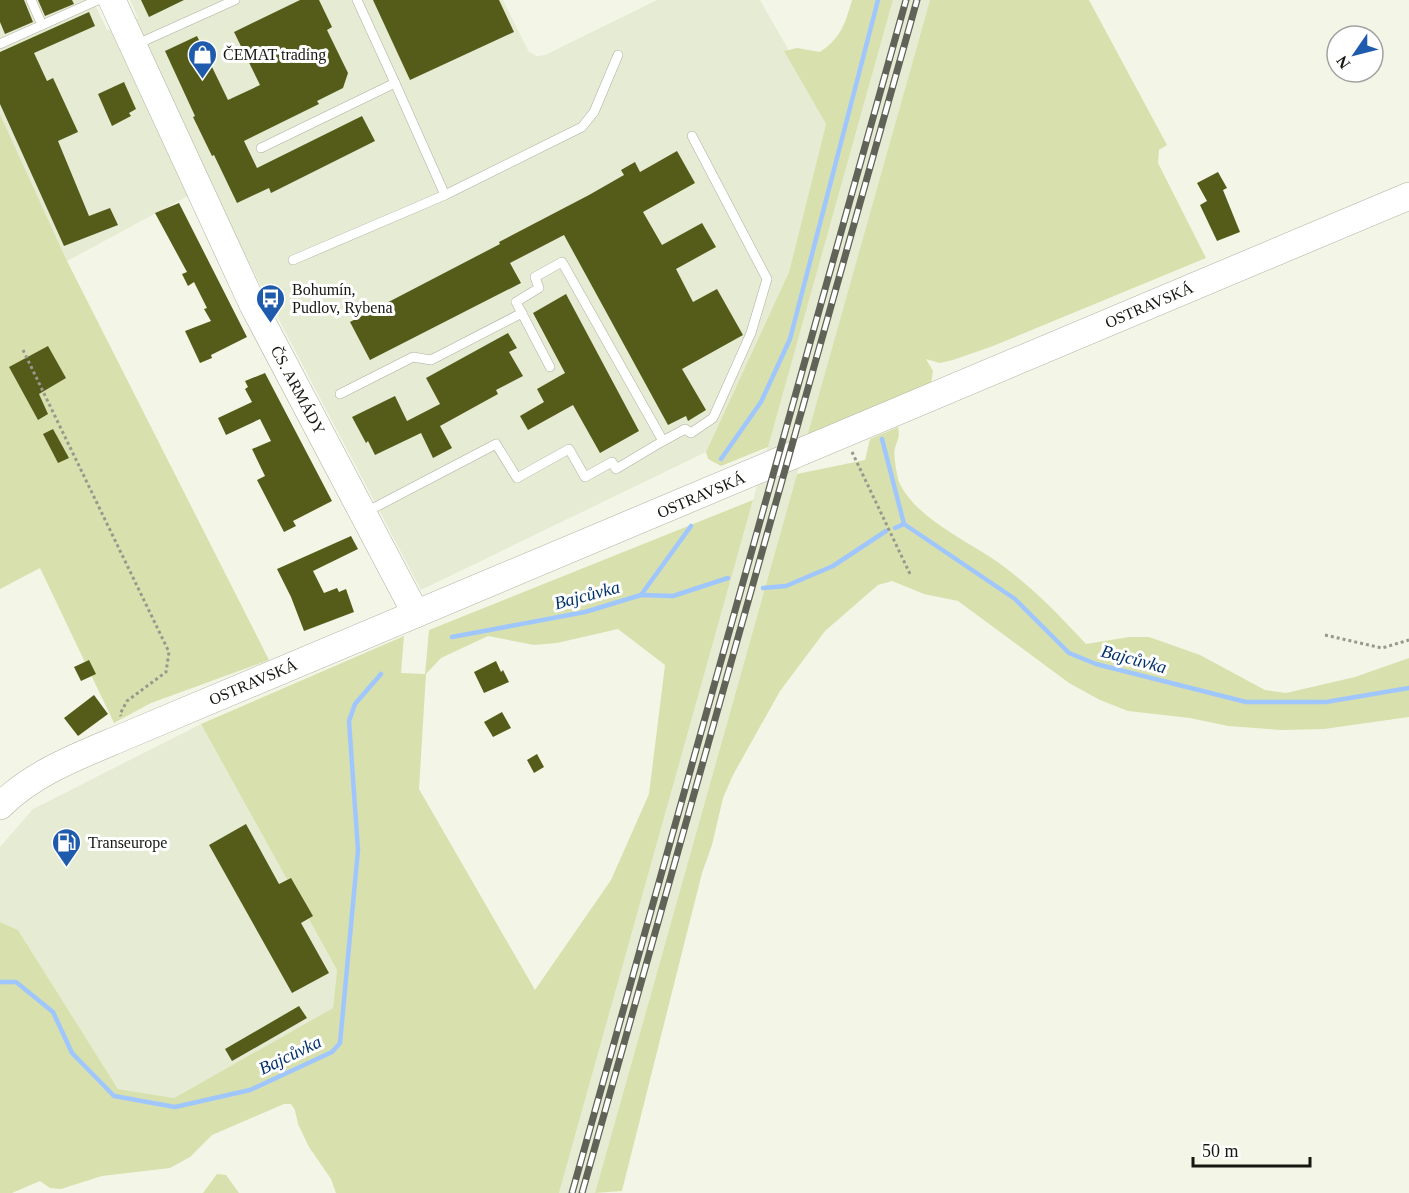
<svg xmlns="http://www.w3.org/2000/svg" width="1409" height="1193" font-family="Georgia,serif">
<rect width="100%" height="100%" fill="#f3f6e6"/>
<!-- built -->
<g fill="#e6ebd4">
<path d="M0,0H93L107,30L138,18L130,0H503L529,52L537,56L545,55L657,0H760L788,49L785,52L826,124L789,272L706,452L421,590L230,227L210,184L67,261L0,114Z"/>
<path d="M893,0H930L595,1193H559Z"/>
<path d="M201,724L337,970L333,1008L174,1098L118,1089L18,930L0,922V847L33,809Z"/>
</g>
<!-- green -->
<g fill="#d8e0ae" fill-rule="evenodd">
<path d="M852,0H893L768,447L721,466L708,459L706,452L789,272L826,124L784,51L797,48L820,52C841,38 845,24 852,0Z"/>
<path d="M930,0H1089L1167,145L1159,150L1158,163L1206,258L993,346L953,360L940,363L926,359L933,371L931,383L807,437Z"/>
<path d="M0,114L67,261L269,660L151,703L114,723L40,568L0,589Z"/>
<path d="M898,427C900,437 898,439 895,448C893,453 897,479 900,484C917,519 968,541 999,563C1032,587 1059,615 1086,644L1129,637H1149L1200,655L1265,690L1286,693L1355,677L1409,658V717L1324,729L1281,730L1228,726L1190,718L1128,711L1100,700L1069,683L958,601L924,594L892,581L878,585L825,631L780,691L733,775L723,798L712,845L702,873L622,1191L595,1193L797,474L865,460L870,439Z"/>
<path d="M753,500L559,1193H336L331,1179L309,1147L298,1124L295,1110L291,1104H284L212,1135L190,1157L170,1168L102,1176L61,1189L50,1188L40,1181L12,1193H0V922L18,930L118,1089L174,1098L333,1008L337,970L201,724L404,636L401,673L425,674L429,630ZM618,629L665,665L649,794L611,880L535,990L419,789L426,674L441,658L488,636L534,645L557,643Z"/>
<path d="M217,1174L226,1175L239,1193H203Z"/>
</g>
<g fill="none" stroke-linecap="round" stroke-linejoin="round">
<!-- stream -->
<g stroke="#a0c6fe" stroke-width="4.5">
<path d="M882,439L904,524"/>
<path d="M721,459L761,402L790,339L878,0"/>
<path d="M895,528L904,524L1015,599L1069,653L1096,664L1246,702H1326L1409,688"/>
<path d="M763,588L786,586L833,566L886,531"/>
<path d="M641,595L691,526"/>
<path d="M452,637L585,612L641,595L673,596L728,578"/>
<path d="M0,982H16L53,1012L72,1053L114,1096L175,1107L250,1090L332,1052L340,1043L358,850L349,721L355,704L381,674"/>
</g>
</g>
<!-- building -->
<g fill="#555c1a">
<path d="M0,0H24L33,22L5,34L0,22Z"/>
<path d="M38,0H72L74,4L45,16Z"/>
<path d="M141,0H184L149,17Z"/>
<path d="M300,0H319L332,27L327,30L348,73L343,88L317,101L319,104L244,141L257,168L362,116L375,141L271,193L269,188L237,203L214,155L212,156L193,117L195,116L165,51L197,36L228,100L260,85L234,32Z"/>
<path d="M373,0H499L514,32L410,80Z"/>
<path d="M89,12L95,26L34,53L47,81L53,78L78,132L58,141L89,216L110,208L118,225L64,246L0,104V52Z"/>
<path d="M124,82L136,109L129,113L131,116L112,126L98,94Z"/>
<path d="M677,151L695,183L643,212L662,245L702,223L716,247L676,269L693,302L717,289L743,335L682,369L706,410L688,421L686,416L668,425L564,235L510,263L521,283L370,360L350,322L500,244L499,242L589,195L624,175L621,170L635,162L640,172Z"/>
<path d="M1218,172L1227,188L1223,190L1240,232L1217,241L1200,205L1207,201L1197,183Z"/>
<path d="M179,203L247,337L211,355L212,358L200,363L185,331L211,321L204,309L207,308L194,282L188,286L182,274L187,272L155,213Z"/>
<path d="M566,294L639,431L600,453L573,405L528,430L520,416L544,402L537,389L565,373L533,313Z"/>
<path d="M508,333L517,348L509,352L523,376L496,390L498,394L440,426L452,448L433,458L421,433L375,455L368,441L366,443L352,417L395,396L407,421L440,404L426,378Z"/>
<path d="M48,346L66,378L39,394L48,414L38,420L9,367Z"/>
<path d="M265,373L332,501L293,521L296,526L284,532L257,480L265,476L252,449L271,441L260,419L226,435L218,418L252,402L245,389L248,387L245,381Z"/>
<path d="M53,429L69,458L58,463L43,434Z"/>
<path d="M351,536L358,549L313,571L324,593L337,588L339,592L346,589L354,612L304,631L291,597L277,569Z"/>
<path d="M89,660L96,674L81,681L74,667Z"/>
<path d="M496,661L501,672L503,670L509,682L484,693L474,672Z"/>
<path d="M94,695L108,714L78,736L64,718Z"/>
<path d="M502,712L511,728L493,737L484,722Z"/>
<path d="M537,754L544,767L534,773L527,760Z"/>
<path d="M246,824L279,884L291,878L313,916L301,923L329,973L292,993L209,845Z"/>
<path d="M299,1006L307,1018L232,1061L225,1049Z"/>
</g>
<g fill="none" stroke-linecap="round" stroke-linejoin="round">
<defs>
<g id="service">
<path d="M31,0L42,25"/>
<path d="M0,44L98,0"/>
<path d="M135,45L235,0"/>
<path d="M261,148L395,83L357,0"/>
<path d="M445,195L582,127L594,112L618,55"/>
<path d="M293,260L445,195L395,83"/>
<path d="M340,394L413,357L431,360L522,313"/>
<path d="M663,441L685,429L691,433L713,418L751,333L767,279L692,136"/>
<path d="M366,512L496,444L517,478L569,449L585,477L612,462L616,469L663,441L562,262L535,277L539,288L516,302L550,367"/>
</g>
<g id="secondary">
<path d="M112,0L253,305L416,614"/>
<path d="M0,806C35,771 84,754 128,735L1409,196"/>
</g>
</defs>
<!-- service casing -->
<use href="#service" stroke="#acafa0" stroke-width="10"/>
<!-- secondary casing -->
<use href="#secondary" stroke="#acafa0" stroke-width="28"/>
<!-- path -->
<g stroke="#97998d" stroke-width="3" stroke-dasharray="3 3" stroke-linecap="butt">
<path d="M23,350L169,652L166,672L127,701L120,714L121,716"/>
<path d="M852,452L911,576"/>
<path d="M1325,635L1382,648L1409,640"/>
</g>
<!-- service -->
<use href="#service" stroke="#fff" stroke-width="9"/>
<!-- secondary -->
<use href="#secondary" stroke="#fff" stroke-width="27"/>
<defs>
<g id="rail">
<path d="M572,1193L906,0"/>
<path d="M582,1193L917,0"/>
</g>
</defs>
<!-- rail casing -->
<use href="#rail" stroke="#616359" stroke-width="7"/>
<!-- rail -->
<use href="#rail" stroke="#fff" stroke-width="4.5" stroke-dasharray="14" stroke-linecap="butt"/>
</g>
<!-- icons -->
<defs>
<symbol id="shop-pin" viewBox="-11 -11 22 30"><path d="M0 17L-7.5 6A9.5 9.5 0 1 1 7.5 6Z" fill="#1e5bac" stroke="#fff"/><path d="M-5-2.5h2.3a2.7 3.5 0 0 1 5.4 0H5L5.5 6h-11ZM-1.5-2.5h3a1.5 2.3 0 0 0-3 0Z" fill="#fff"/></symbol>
<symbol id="bus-pin" viewBox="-11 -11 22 30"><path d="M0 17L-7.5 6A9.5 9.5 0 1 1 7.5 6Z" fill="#1e5bac" stroke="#fff"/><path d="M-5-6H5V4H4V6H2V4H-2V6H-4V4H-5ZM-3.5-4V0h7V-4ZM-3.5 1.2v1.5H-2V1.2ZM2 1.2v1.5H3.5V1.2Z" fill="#fff"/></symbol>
<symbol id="fuel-pin" viewBox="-11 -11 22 30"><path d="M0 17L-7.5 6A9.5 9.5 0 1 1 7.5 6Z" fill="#1e5bac" stroke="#fff"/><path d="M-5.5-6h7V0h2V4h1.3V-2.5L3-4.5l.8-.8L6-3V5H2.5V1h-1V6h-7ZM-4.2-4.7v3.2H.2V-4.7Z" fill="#fff"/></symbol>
</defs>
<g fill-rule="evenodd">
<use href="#shop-pin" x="186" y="38" width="33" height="45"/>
<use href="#bus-pin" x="254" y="282" width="33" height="45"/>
<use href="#fuel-pin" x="50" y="826" width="33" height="45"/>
</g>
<g text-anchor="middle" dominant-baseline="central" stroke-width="6" stroke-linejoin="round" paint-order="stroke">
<!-- poi labels -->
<g font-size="16" fill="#161711" stroke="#fff" text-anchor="start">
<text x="223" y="54">ČEMAT trading</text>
<text x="292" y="289">Bohumín,<tspan x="292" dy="18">Pudlov, Rybena</tspan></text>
<text x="88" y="842">Transeurope</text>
</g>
<!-- street labels -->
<g font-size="16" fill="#161711" stroke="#fff">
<text transform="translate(1149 305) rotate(-23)">OSTRAVSKÁ</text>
<text transform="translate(298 390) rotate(62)">ČS. ARMÁDY</text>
<text transform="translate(701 495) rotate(-23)">OSTRAVSKÁ</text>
<text transform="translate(253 682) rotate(-23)">OSTRAVSKÁ</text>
</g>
<!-- water labels -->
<g font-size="18" font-style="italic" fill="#02316b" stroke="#fff">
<text transform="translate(587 595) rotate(-15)">Bajcůvka</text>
<text transform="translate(1134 659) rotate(15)">Bajcůvka</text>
<text transform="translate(290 1055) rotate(-26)">Bajcůvka</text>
</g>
</g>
<!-- north arrow -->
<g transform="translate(1355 54) rotate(235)"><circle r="28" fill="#ffffff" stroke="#a2a2a0" stroke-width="1.5"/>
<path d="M0-4.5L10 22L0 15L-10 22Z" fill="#1e5bac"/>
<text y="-9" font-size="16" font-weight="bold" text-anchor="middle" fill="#161711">N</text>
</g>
<!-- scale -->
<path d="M1193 1157v9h117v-9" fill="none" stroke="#161711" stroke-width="3"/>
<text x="1202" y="1157" font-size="18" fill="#161711" stroke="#ffffff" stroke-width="4.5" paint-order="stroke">50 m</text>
</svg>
